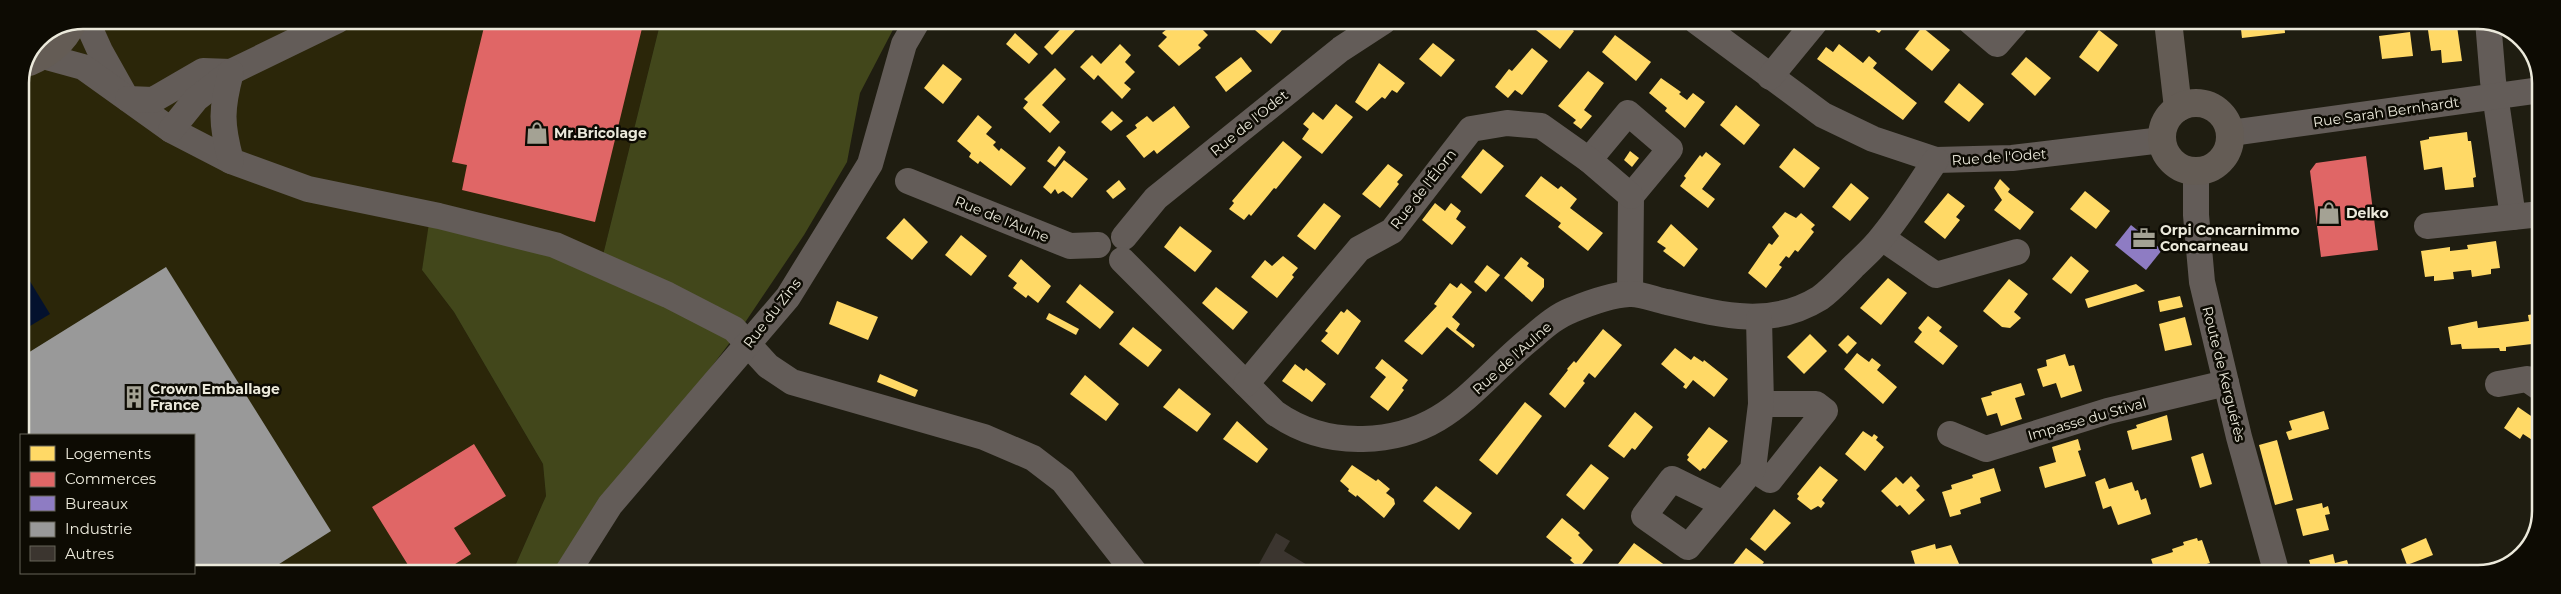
<svg xmlns="http://www.w3.org/2000/svg" width="2561" height="594" font-family="Montserrat,sans-serif">
<rect width="100%" height="100%" fill="#1f1d11"/>
<!-- built -->
<path fill="#2b2609" d="M82,20H661L603,255L559,237L477,212L433,203L422,270L454,312L543,464L546,496L512,573H88H194V435H21V521L20,82L38,38Z"/>
<!-- forest -->
<path fill="#42471b" d="M661,20H898L860,93L847,162L804,235L744,324L555,573H512L546,496L543,464L454,312L422,270L432,203C491,214 547,232 603,255Z"/>
<!-- water -->
<path fill="#03112e" d="M20,265L50,314L20,332Z"/>
<!-- homes -->
<g fill="#ffd966">
<path d="M1068,21H1074L1079,26L1052,55L1044,47Z"/>
<path d="M1177,21H1194L1208,35L1198,45L1201,48L1179,66L1158,46L1167,37L1162,33Z"/>
<path d="M1263,21H1289L1271,44L1255,30Z"/>
<path d="M1544,21H1561L1574,31L1560,49L1536,30Z"/>
<path d="M1863,21H1889L1879,33Z"/>
<path d="M2240,21H2284L2285,33L2242,38Z"/>
<path d="M2457,26L2462,61L2442,63L2441,50L2431,51L2428,30Z"/>
<path d="M1922,27L1950,50L1932,71L1905,49Z"/>
<path d="M2099,30L2118,45L2098,72L2079,57Z"/>
<path d="M2410,32L2413,56L2382,59L2379,36Z"/>
<path d="M1015,33L1038,54L1029,64L1006,44Z"/>
<path d="M1615,35L1651,62L1636,81L1602,52Z"/>
<path d="M1433,43L1455,60L1441,77L1419,59Z"/>
<path d="M1120,44L1131,55L1125,62L1135,72L1124,83L1131,89L1122,99L1098,75L1094,80L1080,67L1092,55L1101,64Z"/>
<path d="M1839,44L1863,63L1869,56L1877,63L1873,68L1917,103L1903,120L1817,59L1826,47L1833,52Z"/>
<path d="M1532,48L1548,61L1522,95L1515,90L1508,98L1495,87L1509,69L1512,71Z"/>
<path d="M1241,57L1252,71L1226,92L1215,77Z"/>
<path d="M2026,57L2051,78L2035,96L2011,74Z"/>
<path d="M1379,63L1405,83L1397,93L1392,90L1385,99L1382,97L1367,111L1355,102Z"/>
<path d="M943,64L962,79L943,104L924,88Z"/>
<path d="M1055,68L1066,79L1042,105L1060,122L1050,133L1023,108L1028,102L1024,99Z"/>
<path d="M1588,71L1604,83L1584,110L1592,116L1581,129L1573,123L1576,120L1558,106Z"/>
<path d="M1661,78L1681,92L1679,94L1687,100L1693,93L1705,102L1685,128L1665,111L1667,108L1649,93Z"/>
<path d="M1959,83L1984,104L1969,122L1944,102Z"/>
<path d="M1336,104L1353,117L1322,154L1302,139L1309,129L1303,124L1313,112L1323,120Z"/>
<path d="M1736,105L1760,125L1744,145L1720,125Z"/>
<path d="M1174,106L1190,127L1157,154L1154,150L1144,158L1126,136L1137,128L1135,125L1147,116L1153,122Z"/>
<path d="M1112,111L1123,121L1111,131L1101,122Z"/>
<path d="M978,115L992,127L986,134L996,142L993,145L999,151L1001,148L1026,168L1011,186L980,161L978,164L969,157L971,153L957,141Z"/>
<path d="M2541,125V154L2535,155L2531,126Z"/>
<path d="M2467,132L2468,141H2471L2476,177L2473,178L2474,187L2445,190L2442,167L2424,170L2420,141L2429,139V137Z"/>
<path d="M1283,141L1302,157L1276,189L1274,188L1251,216L1249,214L1244,220L1229,209L1234,203L1232,201Z"/>
<path d="M1059,146L1066,152L1055,167L1047,161Z"/>
<path d="M1794,148L1820,168L1804,188L1779,167Z"/>
<path d="M1483,149L1504,166L1481,194L1461,177Z"/>
<path d="M1630,151L1639,158L1632,167L1624,160Z"/>
<path d="M1706,152L1721,164L1702,189L1715,199L1708,208L1680,186L1686,178L1684,176L1700,155L1702,157Z"/>
<path d="M1064,160L1088,179L1072,198L1063,191L1058,194L1055,189L1051,194L1043,187Z"/>
<path d="M1388,164L1403,175L1397,182L1399,184L1380,208L1362,194Z"/>
<path d="M1541,176L1558,189L1561,186L1577,199L1570,208L1603,233L1588,251L1558,227L1561,223L1525,196Z"/>
<path d="M2000,179L2010,189L2008,192L2034,212L2020,230L1994,210L2002,200L1994,188Z"/>
<path d="M1119,180L1126,189L1113,199L1106,191Z"/>
<path d="M1851,183L1869,198L1850,221L1832,207Z"/>
<path d="M2085,191L2110,211L2096,229L2070,209Z"/>
<path d="M1948,193L1965,206L1956,217L1960,220L1945,239L1924,222Z"/>
<path d="M1324,203L1341,216L1315,250L1297,236Z"/>
<path d="M1435,203L1445,211L1451,203L1461,211L1456,219L1466,227L1452,245L1422,220Z"/>
<path d="M1785,212L1796,218L1801,213L1815,225L1811,229L1814,232L1798,252L1795,250L1789,258L1786,256L1779,265L1782,267L1766,288L1748,273L1769,243L1772,245L1779,236L1772,227Z"/>
<path d="M904,218L928,242L912,260L886,238Z"/>
<path d="M1671,224L1698,249L1684,267L1663,251L1666,248L1657,242Z"/>
<path d="M1180,226L1212,251L1195,272L1164,247Z"/>
<path d="M961,235L987,256L971,276L945,255Z"/>
<path d="M2540,235V262L2535,263L2532,236Z"/>
<path d="M2496,241L2500,268L2491,269V274L2472,277L2471,270L2453,272L2454,279L2434,281V276L2425,277L2421,251L2450,247V251L2468,249L2467,245Z"/>
<path d="M1283,256L1298,268L1292,275L1294,277L1277,298L1251,277L1265,260L1272,266Z"/>
<path d="M2071,256L2089,271L2071,294L2052,279Z"/>
<path d="M1521,257L1529,263L1527,266L1544,279V287L1532,302L1504,278Z"/>
<path d="M1021,259L1051,286L1038,303L1028,295L1026,298L1013,288L1017,283L1008,276Z"/>
<path d="M1487,265L1500,275L1486,292L1474,282Z"/>
<path d="M1888,278L1907,293L1881,325L1860,308Z"/>
<path d="M2009,279L2028,294L2014,312L2021,318L2010,328L2002,327L1983,311Z"/>
<path d="M1450,283L1457,288L1461,283L1472,292L1452,317L1460,324L1456,330L1475,345L1473,348L1447,327L1422,355L1404,341L1437,306L1434,304Z"/>
<path d="M1080,284L1114,312L1100,329L1066,302Z"/>
<path d="M2136,284L2145,291L2088,308L2085,299Z"/>
<path d="M1216,287L1248,312L1233,330L1202,303Z"/>
<path d="M2180,296L2183,307L2160,312L2158,301Z"/>
<path d="M837,301L878,317L868,340L829,324Z"/>
<path d="M1347,309L1361,321L1338,355L1321,341L1328,333L1325,331L1341,311L1344,313Z"/>
<path d="M1049,313L1079,329L1076,335L1046,319Z"/>
<path d="M2540,313V339L2532,340V344L2506,347V351H2500L2499,348L2462,349L2461,344L2451,345L2448,327L2477,321L2478,328L2529,321L2528,315Z"/>
<path d="M1928,316L1942,327L1939,331L1958,346L1943,365L1914,342L1922,332L1918,328Z"/>
<path d="M2185,317L2192,345L2165,351L2159,324Z"/>
<path d="M1133,327L1162,350L1148,367L1119,344Z"/>
<path d="M1603,329L1622,345L1595,378L1589,373L1583,381L1585,383L1565,408L1549,394L1568,370L1567,369L1574,361L1576,363Z"/>
<path d="M1810,334L1827,351L1804,374L1787,357Z"/>
<path d="M1848,335L1857,343L1847,354L1838,345Z"/>
<path d="M1675,348L1691,360L1694,356L1703,362L1704,360L1728,379L1714,397L1693,380L1686,389L1683,387L1685,384L1661,364Z"/>
<path d="M1857,353L1869,362L1872,358L1881,365L1877,370L1897,387L1883,404L1844,369Z"/>
<path d="M2065,354L2069,366L2074,365L2082,391L2061,398L2056,383L2043,387L2037,369L2047,366L2046,360Z"/>
<path d="M1382,359L1408,380L1402,388L1404,390L1388,411L1370,397L1386,377L1375,368Z"/>
<path d="M1295,364L1304,371L1306,368L1326,384L1312,402L1282,381Z"/>
<path d="M880,374L918,390L915,397L877,382Z"/>
<path d="M1085,375L1119,404L1106,421L1070,394Z"/>
<path d="M2021,383L2025,395L2015,398L2022,419L2001,426L1997,413L1987,416L1981,398L1992,395L1991,392Z"/>
<path d="M1179,388L1211,414L1197,432L1163,407Z"/>
<path d="M1525,402L1542,416L1497,475L1479,460Z"/>
<path d="M2518,407L2534,418L2536,415L2540,418V445L2523,434L2520,439L2504,428Z"/>
<path d="M2324,411L2329,429L2289,440L2286,432L2292,430L2289,421Z"/>
<path d="M1635,412L1653,427L1635,450L1632,448L1624,458L1608,446Z"/>
<path d="M2167,415L2172,440L2132,450L2127,431L2137,428L2136,425Z"/>
<path d="M1237,421L1268,449L1257,463L1223,439Z"/>
<path d="M1709,427L1728,441L1705,469L1703,468L1700,471L1687,460L1689,457L1687,455Z"/>
<path d="M1863,431L1872,437L1874,434L1878,437L1876,440L1884,447L1865,471L1845,454Z"/>
<path d="M2078,439L2081,450L2078,451L2086,476L2045,488L2039,467L2056,462L2052,447Z"/>
<path d="M2277,440L2293,500L2275,505L2259,445Z"/>
<path d="M2203,453L2212,484L2200,488L2191,457Z"/>
<path d="M1591,464L1609,478L1584,510L1566,495Z"/>
<path d="M1352,465L1376,481L1378,479L1390,489L1386,493L1394,499L1395,504L1384,518L1357,495L1356,497L1348,491L1349,489L1340,481Z"/>
<path d="M1820,466L1838,480L1822,500L1825,503L1821,508L1818,506L1811,510L1797,499L1799,496L1797,494Z"/>
<path d="M1994,468L2001,491L1980,498L1981,503L1960,510L1961,514L1950,517L1942,492L1952,489L1951,485L1973,478L1972,475Z"/>
<path d="M1911,476L1920,486L1916,490L1925,500L1909,515L1900,505L1897,507L1881,491L1896,477L1903,484Z"/>
<path d="M2105,478L2109,489L2132,482L2135,491L2138,490L2141,500L2146,498L2151,514L2118,525L2111,506L2103,509L2095,482Z"/>
<path d="M1436,486L1472,513L1459,530L1423,501Z"/>
<path d="M2322,503L2323,508L2328,506L2330,514L2325,515L2329,530L2303,536L2296,509Z"/>
<path d="M1774,509L1791,523L1765,551L1750,539Z"/>
<path d="M1562,518L1580,533L1578,535L1593,550L1579,568L1570,560L1572,558L1546,537Z"/>
<path d="M2197,538L2198,541L2202,540L2210,563L2180,572V574H2156L2151,559L2173,552L2172,549L2184,545L2183,542Z"/>
<path d="M2426,538L2433,555L2407,565L2401,549Z"/>
<path d="M1634,543L1666,566L1668,564L1680,574H1630L1618,564Z"/>
<path d="M1935,544L1936,549L1951,545L1960,566L1959,574H1933L1932,570L1918,574L1911,551Z"/>
<path d="M1746,548L1764,562L1755,574H1730L1727,572Z"/>
<path d="M2333,554L2335,563L2347,560L2351,574H2313L2309,560Z"/>
<path d="M641,567L661,572V573H639Z"/>
</g>
<!-- shops -->
<g fill="#e06666">
<path d="M503,20H644L595,222L462,190L467,165L452,162L466,101L485,23L501,27Z"/>
<path d="M2366,156L2378,250L2321,257L2310,171L2316,163Z"/>
<path d="M474,444L506,496L454,528L471,554L441,573H413L372,507Z"/>
</g>
<!-- offices -->
<path fill="#8e7cc3" d="M2131,225L2162,250L2146,270L2115,245Z"/>
<!-- industry -->
<path fill="#999" d="M166,267L331,531L265,573H194V435H20V359L23,356Z"/>
<!-- building -->
<path fill="#3b352f" d="M1276,533L1290,541L1284,551L1309,566L1306,571L1310,573H1275L1259,564Z"/>
<g fill="none" stroke-linecap="round" stroke-linejoin="round">
<!-- minor -->
<g stroke="#635c58" stroke-width="26">
<path d="M86,20L100,51L123,92"/>
<path d="M1696,21L1823,115L1873,139L1936,160L2012,158L2162,140"/>
<path d="M1970,21L1997,44L2017,21"/>
<path d="M2488,21L2493,81L2513,217"/>
<path d="M43,56L83,67L171,130L231,161L308,189L439,216L555,245L668,295L734,329L768,366L792,382L984,437L1033,458L1063,481L1135,573"/>
<path d="M1770,77L1816,21"/>
<path d="M128,99L153,100L203,71L231,72"/>
<path d="M171,130L196,99L231,72L338,20"/>
<path d="M2231,133L2541,90"/>
<path d="M1589,160L1628,113L1670,149L1631,196L1630,293"/>
<path d="M231,161C221,124 221,109 231,72"/>
<path d="M2196,171V215L2202,282L2239,437L2277,574"/>
<path d="M908,181L1070,246L1098,245"/>
<path d="M2427,226L2541,214"/>
<path d="M1124,237L1156,198L1341,49L1384,21"/>
<path d="M1882,238L1936,275L2017,252"/>
<path d="M1122,260L1275,413C1302,432 1330,440 1363,439C1446,437 1473,386 1530,339C1543,328 1556,316 1572,310C1589,303 1611,295 1629,294C1640,293 1656,300 1667,302C1720,315 1770,329 1820,298C1831,290 1842,278 1852,268C1862,258 1873,249 1882,237C1902,213 1918,186 1936,160"/>
<path d="M1246,384L1359,249L1392,231L1471,129L1507,123L1541,126L1589,160L1631,196"/>
<path d="M2498,384L2527,379L2540,388"/>
<path d="M1950,434L1986,449L2108,411L2226,383"/>
<path d="M1753,469L1770,480L1825,411L1816,404H1761"/>
<path d="M1723,504L1672,479L1644,516L1688,547L1753,469L1761,404L1759,319"/>
<path d="M567,573L610,505L788,297L870,164L904,44L918,20"/>
</g>
<!-- major -->
<g stroke="#645c55" stroke-width="28">
<path d="M2168,21L2178,108"/>
<path d="M29,62C48,54 63,43 72,24"/>
<circle cx="2196" cy="137" r="34"/>
</g>
</g>
<!-- icons -->
<defs>
<symbol id="shop-bare" viewBox="-9 -9 18 18"><path d="M-5-2.5h2.3a2.7 3.5 0 0 1 5.4 0H5L5.5 6h-11ZM-1.5-2.5h3a1.5 2.3 0 0 0-3 0Z" fill="#a4a294" stroke="#0d0b03" stroke-width="2.5" paint-order="stroke"/></symbol>
<symbol id="office-bare" viewBox="-9 -9 18 18"><path d="M-6-3h4V-5.5h4V-3h4V5H-6ZM-1-4.5V-3h2v-1.5ZM-6 0V1H6V0Z" fill="#a4a294" stroke="#0d0b03" stroke-width="2.5" paint-order="stroke"/></symbol>
<symbol id="building-bare" viewBox="-9 -9 18 18"><path d="M-4-6H4V6H1V3H-1V6H-4ZM-2.5-4.3h1.7v1.8h-1.7ZM.8-4.3h1.7v1.8H.8ZM-2.5-1h1.7V.8h-1.7ZM.8-1h1.7V.8H.8Z" fill="#a4a294" stroke="#0d0b03" stroke-width="2.5" paint-order="stroke"/></symbol>
</defs>
<g fill-rule="evenodd">
<use href="#shop-bare" x="521" y="117" width="32" height="32"/>
<use href="#shop-bare" x="2313" y="197" width="32" height="32"/>
<use href="#office-bare" x="2128" y="222" width="32" height="32"/>
<use href="#building-bare" x="118" y="381" width="32" height="32"/>
</g>
<g text-anchor="middle" dominant-baseline="central" stroke-width="5" stroke-linejoin="round" paint-order="stroke">
<!-- street labels -->
<g font-size="14" fill="#ebe9db" stroke="#0d0b03">
<text transform="translate(2386 112) rotate(-8)">Rue Sarah Bernhardt</text>
<text transform="translate(1249 123) rotate(-39)">Rue de l'Odet</text>
<text transform="translate(1999 157) rotate(-4)">Rue de l'Odet</text>
<text transform="translate(1423 189) rotate(-52)">Rue de l'Élorn</text>
<text transform="translate(1002 219) rotate(22)">Rue de l'Aulne</text>
<text transform="translate(772 313) rotate(-52)">Rue du Zins</text>
<text transform="translate(1512 358) rotate(-42)">Rue de l'Aulne</text>
<text transform="translate(2224 374) rotate(76)">Route de Kerguérès</text>
<text transform="translate(2087 419) rotate(-16)">Impasse du Stival</text>
</g>
<!-- poi labels -->
<g font-size="14" font-weight="bold" fill="#ebe9db" stroke="#0d0b03" text-anchor="start">
<text x="554" y="133">Mr.Bricolage</text>
<text x="2346" y="213">Delko</text>
<text x="2160" y="230">Orpi Concarnimmo<tspan x="2160" dy="16">Concarneau</tspan></text>
<text x="150" y="389">Crown Emballage<tspan x="150" dy="16">France</tspan></text>
</g>
</g>
<!-- crop -->
<path d="M0 0H2561V594H0ZM83 29H2478A54 54 0 0 1 2532 83V511A54 54 0 0 1 2478 565H83A54 54 0 0 1 29 511V83A54 54 0 0 1 83 29Z" fill="#0d0b03" fill-rule="evenodd"/>
<path fill="none" stroke="#ebe9db" stroke-width="2.5" d="M83 29H2478A54 54 0 0 1 2532 83V511A54 54 0 0 1 2478 565H83A54 54 0 0 1 29 511V83A54 54 0 0 1 83 29Z"/>
<!-- legend -->
<rect x="20" y="434" width="175" height="140" fill="#0d0b03" stroke="#666459"/>
<rect x="30" y="446" width="25" height="15" fill="#ffd966" stroke="#666459"/>
<text x="65" y="459" font-size="15" fill="#ebe9db">Logements</text>
<rect x="30" y="472" width="25" height="15" fill="#e06666" stroke="#666459"/>
<text x="65" y="484" font-size="15" fill="#ebe9db">Commerces</text>
<rect x="30" y="496" width="25" height="15" fill="#8e7cc3" stroke="#666459"/>
<text x="65" y="509" font-size="15" fill="#ebe9db">Bureaux</text>
<rect x="30" y="522" width="25" height="15" fill="#999999" stroke="#666459"/>
<text x="65" y="534" font-size="15" fill="#ebe9db">Industrie</text>
<rect x="30" y="546" width="25" height="15" fill="#3b352f" stroke="#666459"/>
<text x="65" y="559" font-size="15" fill="#ebe9db">Autres</text>
</svg>
